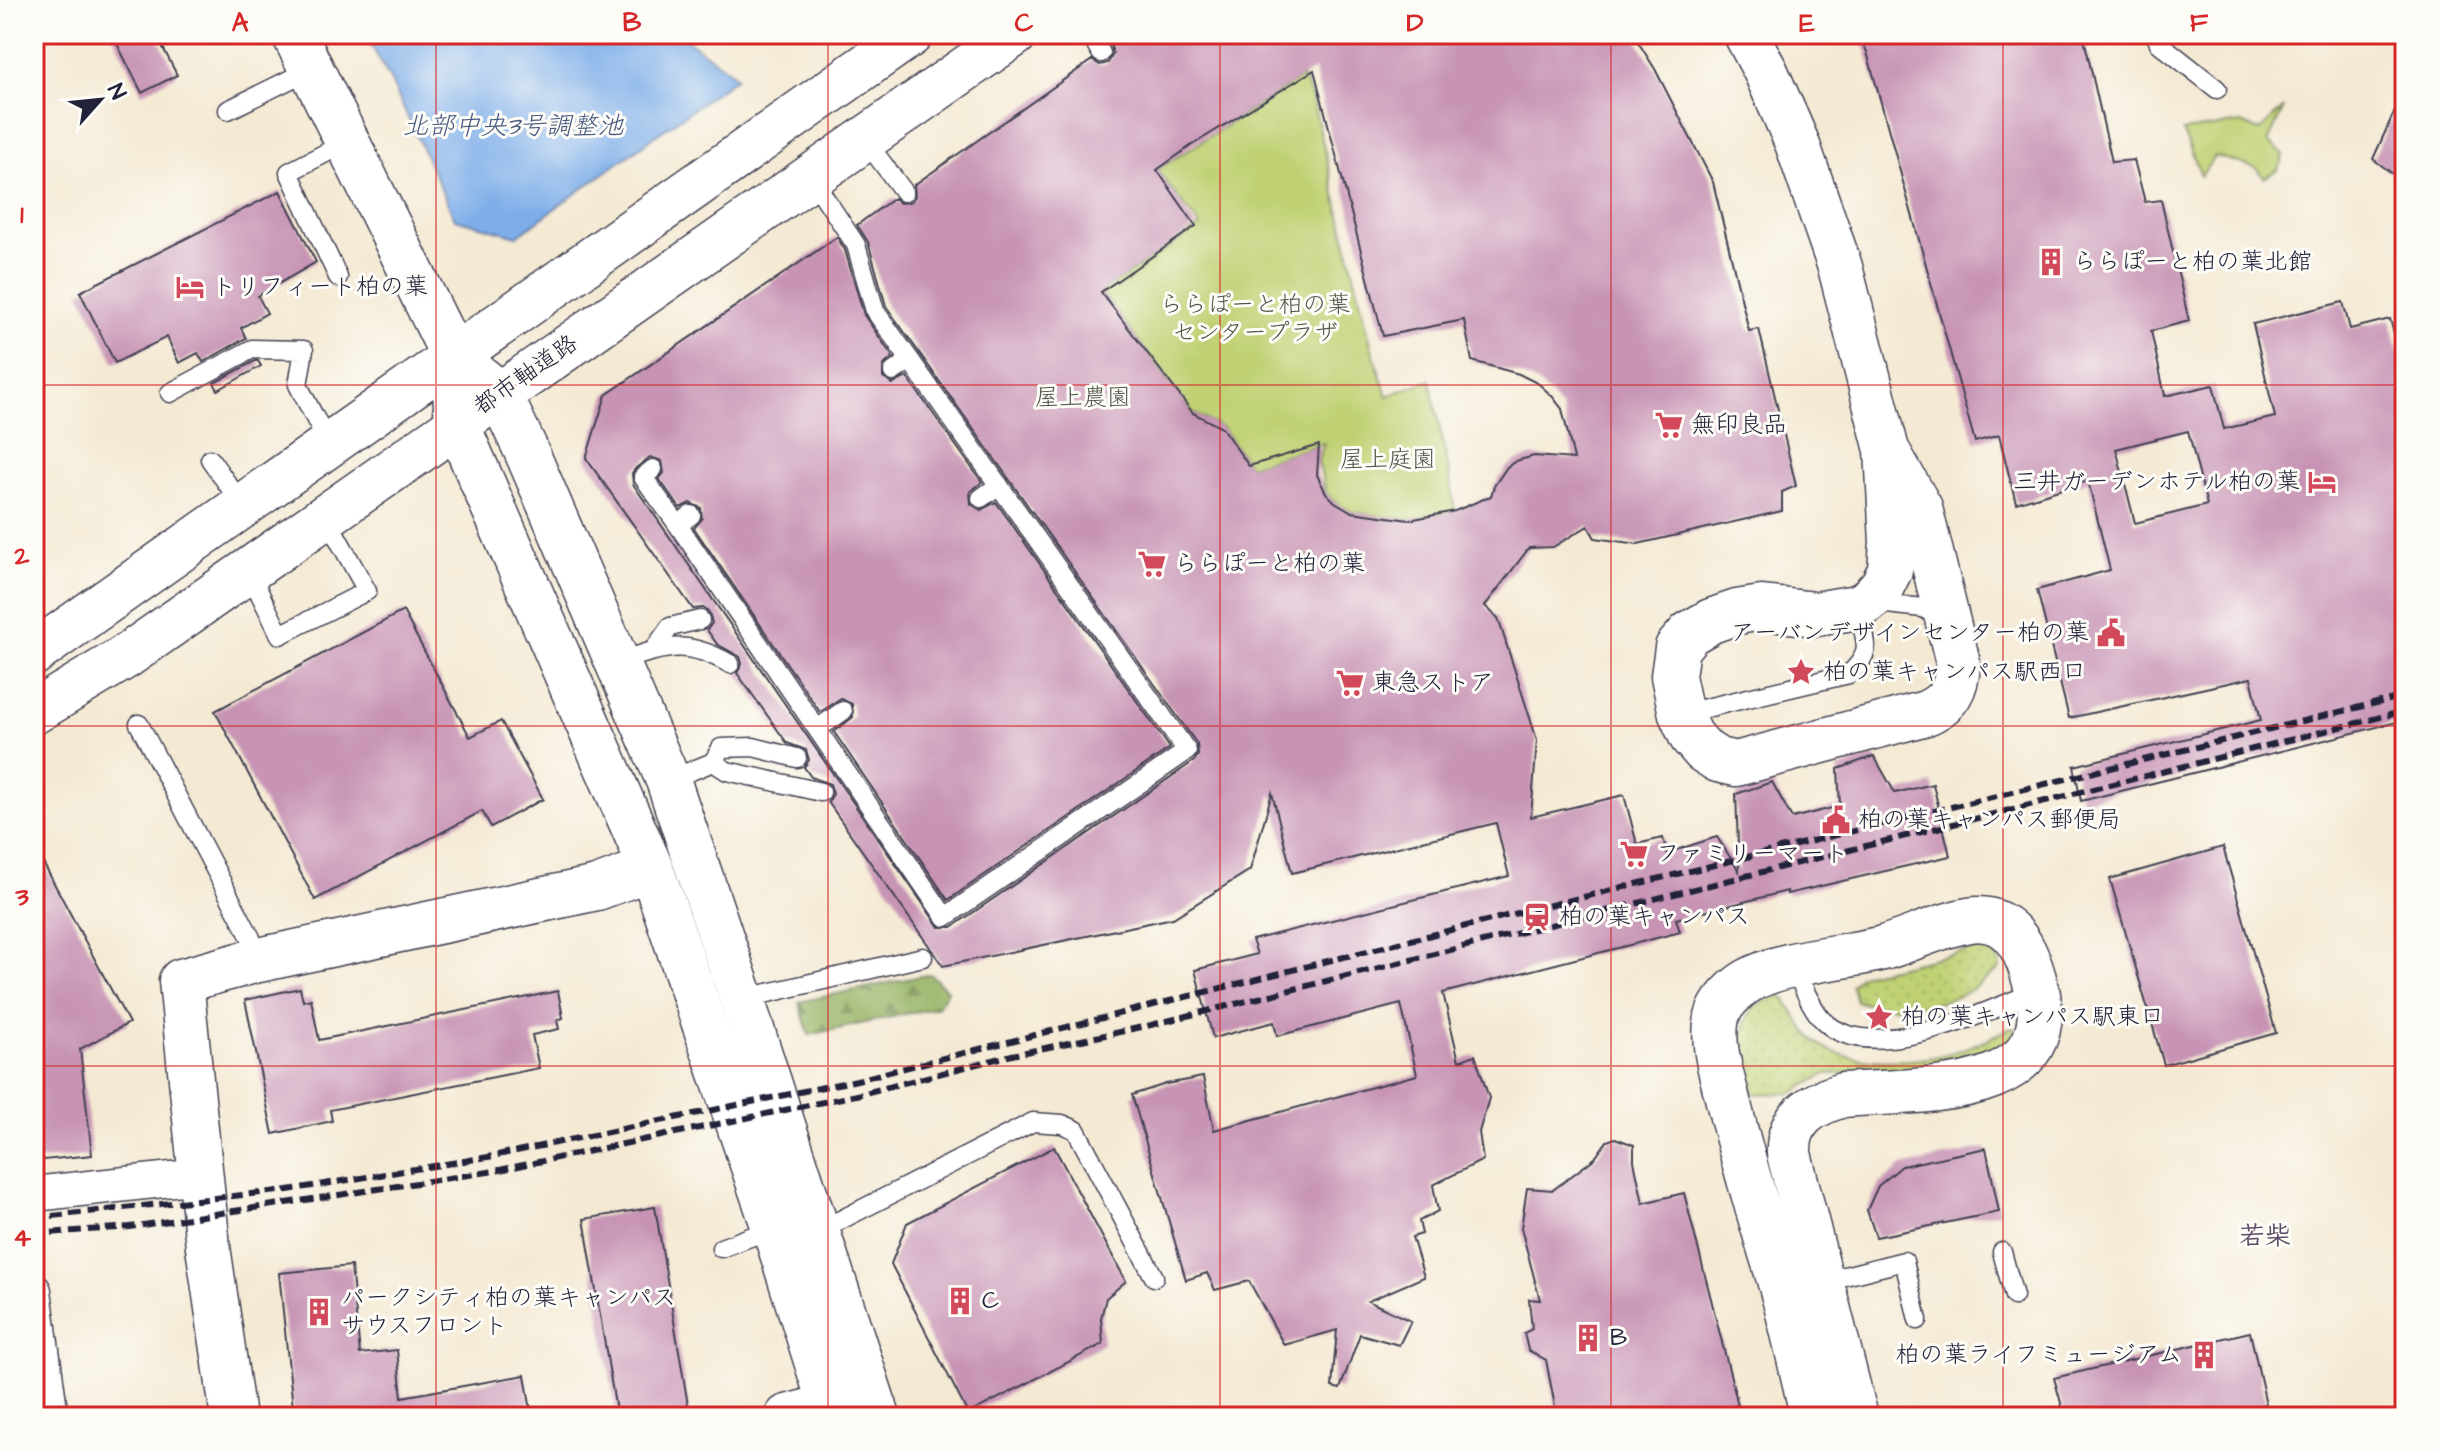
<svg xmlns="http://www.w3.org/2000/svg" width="2439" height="1451" font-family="'Architects Daughter','Klee One',sans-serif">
<defs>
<pattern id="grass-dots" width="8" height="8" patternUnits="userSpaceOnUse" patternTransform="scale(2)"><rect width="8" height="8" fill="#bfd173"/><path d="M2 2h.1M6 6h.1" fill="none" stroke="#a4b364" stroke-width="1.8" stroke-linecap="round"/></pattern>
<pattern id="forest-firs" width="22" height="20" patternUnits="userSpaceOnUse" patternTransform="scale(2)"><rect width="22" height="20" fill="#97b365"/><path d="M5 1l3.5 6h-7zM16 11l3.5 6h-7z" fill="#7b9154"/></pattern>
</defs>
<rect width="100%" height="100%" fill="#fdfcf7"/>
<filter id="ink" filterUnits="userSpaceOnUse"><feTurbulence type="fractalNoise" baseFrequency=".0125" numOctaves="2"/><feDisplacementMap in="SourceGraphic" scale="16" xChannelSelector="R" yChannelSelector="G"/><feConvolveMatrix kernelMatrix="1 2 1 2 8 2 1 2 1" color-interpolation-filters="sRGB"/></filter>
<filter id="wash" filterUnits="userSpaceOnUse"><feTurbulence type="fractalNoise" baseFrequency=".006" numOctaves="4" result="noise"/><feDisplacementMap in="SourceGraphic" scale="32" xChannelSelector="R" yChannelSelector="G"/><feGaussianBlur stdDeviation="1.8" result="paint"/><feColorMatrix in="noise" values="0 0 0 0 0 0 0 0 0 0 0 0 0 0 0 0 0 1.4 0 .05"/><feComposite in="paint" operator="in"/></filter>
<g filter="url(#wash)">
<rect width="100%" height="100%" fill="#f4e9d3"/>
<!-- grass -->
<g fill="url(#grass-dots)" stroke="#707a57" stroke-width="2">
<path d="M1975,949L1990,951L1998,959L2000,968C1991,975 1983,982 1974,988C1942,1008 1892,1012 1856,1001L1851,985L1861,975Z"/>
<path d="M1777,996L1784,997C1793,1011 1801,1027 1812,1038C1839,1067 1915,1064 1950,1053C1972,1047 1993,1036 2014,1027L2016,1030L2007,1044L1949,1068L1826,1074L1792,1093L1756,1094C1739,1074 1735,1029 1754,1008C1759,1003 1770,999 1777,996Z"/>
</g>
<!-- forest -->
<path fill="url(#forest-firs)" stroke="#5c6a50" stroke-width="2" d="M930,974L948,991L937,1007L809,1035L799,1002Z"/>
<!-- park -->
<g fill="#bfd173" stroke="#707a57" stroke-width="2">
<path d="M1303,77L1313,102L1372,349L1387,396L1430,380L1449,472L1455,511L1409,520L1352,512L1335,502L1326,493L1318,461L1324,443L1249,466L1222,428L1193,413L1101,292L1200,226L1157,170Z"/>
<path d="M2284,107L2268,142L2284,154L2278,169L2264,178L2256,168L2215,156L2201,176L2183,131L2242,123L2259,131Z"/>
</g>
<!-- water -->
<path fill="#7eaee9" stroke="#506892" stroke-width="2" d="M365,34H679L737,77L517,236L455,219L390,79Z"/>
<g id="blocks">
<!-- building -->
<g fill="#c894b5" fill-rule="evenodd">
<path d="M112,34H156L177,75L142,93Z"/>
<path d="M1127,34H1633L1655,69L1713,182L1749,331L1759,329L1796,486L1782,492V511L1638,544L1595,538L1588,526L1553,547L1529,548L1485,606L1498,618L1537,740L1531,817L1624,795L1637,844L1663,838L1667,853L1717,837L1739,871L1736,794L1772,782L1792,818L1840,806L1838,769L1874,756L1895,793L1933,784L1950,856L1787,894V891L1676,919L1680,932L1443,993L1459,1061L1475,1055L1489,1098L1479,1132L1483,1160L1433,1185L1438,1211L1419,1221L1422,1234L1412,1237L1424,1277L1368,1301L1411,1321L1399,1345L1360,1334L1340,1389L1332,1387L1337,1330L1284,1345L1249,1281L1215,1290L1207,1273L1186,1280L1132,1095L1166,1084L1203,1077L1214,1130L1417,1075L1401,1004L1277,1036L1274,1022L1213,1038L1195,970L1257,954L1252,940L1509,876L1496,823L1292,873L1272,793L1250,870L1173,918L943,966L828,802L833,794L830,784L811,777L804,767L809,760L806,750L787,743L737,673L742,664L740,657L717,644L707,630L712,623L709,612L703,608L693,609L586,458L606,395L837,237L845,250L864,315L893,357L883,366V378L893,384L907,377L982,482L970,492L971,504L981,510L996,502L1170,748L948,900L834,732L853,717L852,704L841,699L820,712L694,528L702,519L701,508L690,503L680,508L659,479L664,473L662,461L650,457L636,468L632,473L633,484L939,927H952L1194,761L1198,755L1197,744L886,306L868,242L857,225L894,198L900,203L911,202L915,196L914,185L1092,60L1100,65L1108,63L1113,54L1111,46ZM1314,70L1383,336L1464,320L1472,361L1519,374L1539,384L1552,396L1562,409L1574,459L1534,456L1516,461L1507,467L1494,486L1491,496L1455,511L1409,520L1352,512L1335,502L1326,493L1317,475L1319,445L1249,466L1222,428L1193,413L1101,292L1196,226L1157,170L1192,145Z"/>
<path d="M1859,34H2083L2112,162L2134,160L2145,202L2161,200L2189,321L2151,331L2165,396L2213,385L2224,429L2275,417L2253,324L2343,302L2350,329L2390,319L2405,376V720L2081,801L2074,766L2261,720L2251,678L2069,718L2037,590L2110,570L2088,481L2016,503L1999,435L1975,442L1867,52ZM2188,431L2207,505L2135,523L2116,449Z"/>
<path d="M2405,88V183L2373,159Z"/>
<path d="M280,191L316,262L258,296L267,313L241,328L246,338L203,362L198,353L179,363L167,337L115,363L80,292Z"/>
<path d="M255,361H258L261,366L218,390L214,383Z"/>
<path d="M403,611L470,737L501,721L543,799L491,827L482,811L315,900L215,711Z"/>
<path d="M34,846L129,1023L80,1049L92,1155L34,1161Z"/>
<path d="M2223,847L2276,1033L2164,1065L2110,879Z"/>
<path d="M300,988L303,1001L311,999L319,1040L558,991L563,1018L557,1020L559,1029L532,1035L539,1068L330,1110L332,1121L273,1134L245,1000Z"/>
<path d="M1615,1138L1634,1145V1161L1643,1203L1684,1193L1738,1405L1676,1417H1557L1546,1360L1528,1350L1524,1333L1532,1329L1529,1299L1540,1300L1521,1228L1527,1188L1553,1190L1595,1158L1607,1141Z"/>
<path d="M1054,1147L1126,1281L1106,1298L1101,1318L1103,1344L968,1414L891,1264L907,1223Z"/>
<path d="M1986,1148L1999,1212L1876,1237L1867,1210L1878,1186L1902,1166Z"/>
<path d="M655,1207L690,1417H617L584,1219Z"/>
<path d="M351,1266L360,1354L397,1350L402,1397L525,1375L532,1417H294L279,1273Z"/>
<path d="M2250,1332L2266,1404L2239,1413L2240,1417H2065L2054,1378Z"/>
</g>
</g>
</g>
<g filter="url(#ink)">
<use href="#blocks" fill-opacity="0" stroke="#424052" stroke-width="2"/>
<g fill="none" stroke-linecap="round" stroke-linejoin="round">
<defs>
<g id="lane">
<path d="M1090,34L1101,53"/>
<path d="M2155,34L2159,43L2217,89"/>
<path d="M228,110L311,69"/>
<path d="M865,140L904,192"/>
<path d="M811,177L856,245L875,311L910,360"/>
<path d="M338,277L289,172L347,142"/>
<path d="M170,393L252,349L304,350L298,385L316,420L332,444"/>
<path d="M210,459L243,506"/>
<path d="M653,469L643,477L678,525"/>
<path d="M981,498L999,485"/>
<path d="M691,515L678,525L945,917L1187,751L910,360L893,372"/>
<path d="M246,573L258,590L280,635L367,591L326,517"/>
<path d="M1869,602L1923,608L1941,618"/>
<path d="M653,651L670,627L700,620"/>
<path d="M618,662C665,647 685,638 730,664"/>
<path d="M1681,714L1849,674C1876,651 1864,638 1857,607"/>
<path d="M139,724L251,938L254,961"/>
<path d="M817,729L843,711"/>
<path d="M713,762L727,771L821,792"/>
<path d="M669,780L713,762L721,748L753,747L797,758"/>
<path d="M1793,966C1802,983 1810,1007 1823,1020C1869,1068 1987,1011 2037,991"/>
<path d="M742,999L923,957"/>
<path d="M817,1232L1033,1122L1062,1124L1076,1130L1154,1277"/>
<path d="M721,1248L774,1228"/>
<path d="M2002,1252L2014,1296"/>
<path d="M1821,1282L1904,1261L1918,1320"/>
</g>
<g id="street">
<path d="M34,1194L200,1176"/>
<path d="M34,1291L51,1417"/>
</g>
<g id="secondary">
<path d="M294,34L453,356L457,424L651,868L774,1228L834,1417"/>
<path d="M1746,34L1766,72L1797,143L1840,267L1887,450L1892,542L1890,570L1882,586L1867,602L1857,607L1816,614L1762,608L1737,612L1711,621L1690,633L1677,648L1673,676L1681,714L1691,736L1704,751L1718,760L1736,764L1926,713C1949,703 1957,688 1958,663L1920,508L1887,450"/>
<path d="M470,370L499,393L525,448L668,780L742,999L878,1417"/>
<path d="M233,1417L208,1247L181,981L254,961L597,888L651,868"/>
<path d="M787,1417L858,1398"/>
<path d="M1813,1417C1801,1370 1792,1322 1778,1276C1760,1218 1743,1160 1728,1101C1722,1075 1711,1044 1717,1017C1720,1004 1736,988 1748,981C1785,960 1841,959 1883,948C1911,940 1940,925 1969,920C1980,918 1989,919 1999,924C2022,936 2031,966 2037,990C2062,1101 1912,1089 1843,1095C1812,1104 1787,1118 1789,1154L1856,1417"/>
</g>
<g id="primary">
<path d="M34,653L911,34"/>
<path d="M34,712L125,657L1015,34"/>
</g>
</defs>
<!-- lane casing -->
<use href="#lane" stroke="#424052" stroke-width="21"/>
<!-- street casing -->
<use href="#street" stroke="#424052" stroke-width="37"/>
<!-- secondary casing -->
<use href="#secondary" stroke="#424052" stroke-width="47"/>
<!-- primary casing -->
<use href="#primary" stroke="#424052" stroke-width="47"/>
<!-- lane -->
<use href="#lane" stroke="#fff" stroke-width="18"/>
<!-- street -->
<use href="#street" stroke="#fff" stroke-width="34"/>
<!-- secondary -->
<use href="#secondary" stroke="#fff" stroke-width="44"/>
<!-- primary -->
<use href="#primary" stroke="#fff" stroke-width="44"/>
<!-- rail -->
<g stroke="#22223b" stroke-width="6" stroke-dasharray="12 6" stroke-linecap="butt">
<path d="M34,1218L288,1190L488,1157L857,1080L1518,913L2405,696"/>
<path d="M34,1234L130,1227L495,1171L861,1094L1012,1055L1147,1026L2405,711"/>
</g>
</g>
</g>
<!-- grid -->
<path fill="none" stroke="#d62828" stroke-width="2" stroke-opacity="0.55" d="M436,34V1417M828,34V1417M1220,34V1417M1611,34V1417M2003,34V1417M34,385H2405M34,726H2405M34,1066H2405"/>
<!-- icons -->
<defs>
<symbol id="building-bare" viewBox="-9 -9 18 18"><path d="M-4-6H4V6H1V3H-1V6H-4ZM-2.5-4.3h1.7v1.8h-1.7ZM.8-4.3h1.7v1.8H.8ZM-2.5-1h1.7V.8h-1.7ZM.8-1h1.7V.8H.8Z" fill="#d1495b" stroke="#fdfcf7" stroke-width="2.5" paint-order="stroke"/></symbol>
<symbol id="hotel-bare" viewBox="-9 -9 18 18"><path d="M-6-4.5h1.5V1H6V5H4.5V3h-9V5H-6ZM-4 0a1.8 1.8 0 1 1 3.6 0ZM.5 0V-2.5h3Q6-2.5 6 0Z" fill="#d1495b" stroke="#fdfcf7" stroke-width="2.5" paint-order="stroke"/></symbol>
<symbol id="supermarket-bare" viewBox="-9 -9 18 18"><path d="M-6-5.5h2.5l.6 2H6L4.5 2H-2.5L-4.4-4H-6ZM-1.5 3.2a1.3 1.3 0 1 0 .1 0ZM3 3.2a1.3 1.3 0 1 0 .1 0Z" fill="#d1495b" stroke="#fdfcf7" stroke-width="2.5" paint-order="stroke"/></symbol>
<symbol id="civic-bare" viewBox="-9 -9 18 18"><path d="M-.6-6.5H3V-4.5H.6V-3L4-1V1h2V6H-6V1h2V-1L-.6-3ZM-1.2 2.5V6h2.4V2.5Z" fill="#d1495b" stroke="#fdfcf7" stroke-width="2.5" paint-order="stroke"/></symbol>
<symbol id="sight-bare" viewBox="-9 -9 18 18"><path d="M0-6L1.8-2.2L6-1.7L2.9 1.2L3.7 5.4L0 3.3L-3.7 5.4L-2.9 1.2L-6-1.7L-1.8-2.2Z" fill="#d1495b" stroke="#fdfcf7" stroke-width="2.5" paint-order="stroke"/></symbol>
<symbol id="station-bare" viewBox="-9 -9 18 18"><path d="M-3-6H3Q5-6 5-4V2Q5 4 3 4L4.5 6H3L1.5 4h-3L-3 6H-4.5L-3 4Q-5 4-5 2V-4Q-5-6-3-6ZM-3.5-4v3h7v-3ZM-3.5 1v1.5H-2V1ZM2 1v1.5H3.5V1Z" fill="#d1495b" stroke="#fdfcf7" stroke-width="2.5" paint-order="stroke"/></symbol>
</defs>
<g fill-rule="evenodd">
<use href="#building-bare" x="2031" y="242" width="40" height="40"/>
<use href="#hotel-bare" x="170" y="267" width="40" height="40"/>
<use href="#supermarket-bare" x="1649" y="405" width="40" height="40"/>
<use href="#hotel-bare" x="2302" y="462" width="40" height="40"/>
<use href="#supermarket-bare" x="1132" y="544" width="40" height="40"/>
<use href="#civic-bare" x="2091" y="613" width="40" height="40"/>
<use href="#sight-bare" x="1781" y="652" width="40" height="40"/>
<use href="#supermarket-bare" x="1330" y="663" width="40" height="40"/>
<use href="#civic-bare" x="1816" y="800" width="40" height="40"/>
<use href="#supermarket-bare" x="1614" y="834" width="40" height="40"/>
<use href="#station-bare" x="1517" y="897" width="40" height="40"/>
<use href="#sight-bare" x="1859" y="997" width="40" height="40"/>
<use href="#building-bare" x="940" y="1281" width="40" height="40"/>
<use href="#building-bare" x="299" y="1292" width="40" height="40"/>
<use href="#building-bare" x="1568" y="1318" width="40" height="40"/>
<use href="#building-bare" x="2184" y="1335" width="40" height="40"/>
</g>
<g text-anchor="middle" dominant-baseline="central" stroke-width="6" stroke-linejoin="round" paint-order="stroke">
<!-- poi labels -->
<g font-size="24" fill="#22223b" stroke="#fdfcf7" text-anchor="start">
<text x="2073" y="262">ららぽーと柏の葉北館</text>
<text x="212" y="287">トリフィート柏の葉</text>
<text x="1691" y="425">無印良品</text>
<text x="2300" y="482" text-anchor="end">三井ガーデンホテル柏の葉</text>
<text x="1174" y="564">ららぽーと柏の葉</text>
<text x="2089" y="633" text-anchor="end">アーバンデザインセンター柏の葉</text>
<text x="1823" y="672">柏の葉キャンパス駅西口</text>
<text x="1372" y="683">東急ストア</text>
<text x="1858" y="820">柏の葉キャンパス郵便局</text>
<text x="1656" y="854">ファミリーマート</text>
<text x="1559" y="917">柏の葉キャンパス</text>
<text x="1901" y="1017">柏の葉キャンパス駅東口</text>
<text x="341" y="1298">パークシティ柏の葉キャンパス<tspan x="341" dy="28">サウスフロント</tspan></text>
<text x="982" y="1301">C</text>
<text x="1610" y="1338">B</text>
<text x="2182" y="1355" text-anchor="end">柏の葉ライフミュージアム</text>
</g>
<!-- park labels -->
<g font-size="24" fill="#51574c" stroke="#fdfcf7">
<text x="1255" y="305">ららぽーと柏の葉<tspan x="1255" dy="28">センタープラザ</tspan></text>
<text x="1083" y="398">屋上農園</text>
<text x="1388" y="460">屋上庭園</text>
</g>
<!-- street labels -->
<g font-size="24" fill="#22223b" stroke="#fdfcf7">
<text transform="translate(526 375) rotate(-35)">都市軸道路</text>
</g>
<!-- water labels -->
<g font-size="26" font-style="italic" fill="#475a81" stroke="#fdfcf7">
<text x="513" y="126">北部中央3号調整池</text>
</g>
<!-- neighbourhood labels -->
<g font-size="26" font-weight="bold" fill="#5c4a66" stroke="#fdfcf7">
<text x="2265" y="1236">若柴</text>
</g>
</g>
<!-- margin -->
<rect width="2439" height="1451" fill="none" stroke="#fdfcf7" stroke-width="88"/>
<!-- north arrow -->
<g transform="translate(100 100) rotate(63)" stroke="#fdfcf7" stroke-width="6" paint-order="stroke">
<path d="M0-6L14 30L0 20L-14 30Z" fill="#22223b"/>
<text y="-12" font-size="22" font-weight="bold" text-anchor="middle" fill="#22223b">N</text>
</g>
<rect x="44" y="44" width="2351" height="1363" fill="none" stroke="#d62828" stroke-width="3"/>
<g font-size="26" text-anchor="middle" font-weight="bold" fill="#d62828">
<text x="240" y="31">A</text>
<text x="632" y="31">B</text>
<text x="1024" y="31">C</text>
<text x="1415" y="31">D</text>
<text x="1807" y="31">E</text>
<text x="2199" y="31">F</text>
<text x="22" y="223">1</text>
<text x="22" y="564">2</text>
<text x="22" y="905">3</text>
<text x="22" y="1246">4</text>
</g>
</svg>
